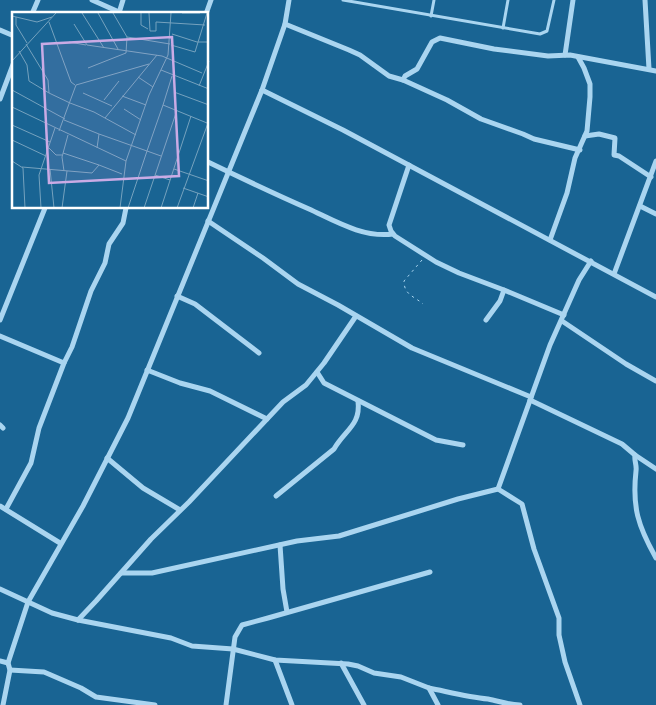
<svg xmlns="http://www.w3.org/2000/svg" width="656" height="705" font-family="'Fira Sans Condensed',sans-serif">
<rect width="100%" height="100%" fill="#196493"/>
<g fill="none" stroke-linecap="round" stroke-linejoin="round">
<!-- path -->
<path stroke="#aad5f0" stroke-width="1" stroke-dasharray="2.5 4" stroke-linecap="butt" d="M422,260L404,281C404,295 414,296 423,304"/>
<!-- lane -->
<g stroke="#aad5f0" stroke-width="3">
<path d="M343,0L540,34L547,31L554,0"/>
<path d="M431,16L434,0"/>
<path d="M503,28L508,0"/>
</g>
<!-- street -->
<g stroke="#aad5f0" stroke-width="5">
<path d="M92,0L119,12"/>
<path d="M645,0L649,69"/>
<path d="M119,13L123,0"/>
<path d="M32,14L38,0"/>
<path d="M206,14L211,0"/>
<path d="M285,24L349,50L360,55L389,76L403,80L405,76L417,69L432,42L440,38L494,49L548,56L570,55L656,71"/>
<path d="M0,30L14,36"/>
<path d="M565,55L573,0"/>
<path d="M403,80L447,100L481,119L523,134L534,139L580,150"/>
<path d="M262,90L343,130L656,297"/>
<path d="M0,99L14,62"/>
<path d="M585,136L599,134L615,138L614,155L619,156L651,177"/>
<path d="M208,162C241,178 275,194 309,209C335,221 363,238 393,234"/>
<path d="M409,165L389,225L391,231L395,236L436,262L459,273L504,290L564,315"/>
<path d="M640,206L656,214"/>
<path d="M208,221L263,258L298,284L338,305L412,348L531,397"/>
<path d="M550,240L567,193L575,158L587,131L590,97V84L584,68L578,57"/>
<path d="M614,274L656,161"/>
<path d="M177,296L195,304L259,353"/>
<path d="M0,320L45,208"/>
<path d="M486,320L500,301L504,290"/>
<path d="M562,321L626,364L656,381"/>
<path d="M0,336L64,363L72,347L91,291L105,263L109,244L123,223L126,208"/>
<path d="M147,370L180,383L210,391L267,419"/>
<path d="M317,372L324,383L436,440L463,445"/>
<path d="M530,400L622,444L635,455C634,461 637,465 636,471C632,507 638,526 656,558"/>
<path d="M0,425L3,428"/>
<path d="M635,455L656,469"/>
<path d="M107,458L143,488L180,510"/>
<path d="M498,489L522,504L534,549L559,618V635L565,662L580,705"/>
<path d="M276,496L334,449C345,430 361,425 358,401"/>
<path d="M0,506L60,543"/>
<path d="M6,509L31,463L39,428L64,363"/>
<path d="M280,545L283,589L287,612"/>
<path d="M121,573H152L297,541L339,536L458,499L498,489L550,345L579,280L591,261"/>
<path d="M0,589L52,613L78,620L171,638L192,646L233,649L275,660L348,664L358,666L374,673L401,677L429,688L438,705"/>
<path d="M78,620L96,601L151,539L189,502L267,419L283,402L306,385L324,363L356,316"/>
<path d="M275,660L292,705"/>
<path d="M0,661L8,663"/>
<path d="M341,663L364,705"/>
<path d="M10,670L44,672L81,688L96,697L155,705"/>
<path d="M429,688C449,692 468,697 488,699C499,701 508,705 520,705"/>
<path d="M3,705L10,670L8,663L28,602L83,506L128,418L262,90L285,24L289,0"/>
<path d="M226,705L235,637L242,625L268,618L430,572"/>
</g>
</g>
<!-- overview -->
<g transform="translate(12 12)">
<rect width="196" height="196" fill="#196493"/>
<path fill="none" stroke="#75a2be" stroke-width="1" d="M70,1L92,36M86,1L106,37M129,1V13L136,17M137,1L138,19H144V10L193,13M170,1H188M0,4L25,10L40,5M4,5V13L15,31M37,10L59,70L63,73M62,12L75,33L150,44L190,61M160,22L185,30H197M115,25L158,32M57,30L74,33M14,32L36,68L37,81L58,91M159,33L183,40L195,1M7,39L15,53L17,69L37,81M0,49L44,1M76,56L114,41L115,25L101,1M149,58L197,77M126,65L141,75M187,74L197,49M0,78L53,107M162,80L197,93M71,81L100,94M110,84L134,93M92,88L107,69M58,91L82,100L124,123M151,93L160,64M0,95L114,149M112,97L129,108M93,106L145,43M52,108L87,122L85,136M0,113L38,130M47,119L64,73L137,52M87,122L135,139L151,93L195,111M0,128L34,144M37,136L44,143H50M51,141L87,153M0,149L11,156L13,196M10,155L80,161L87,153L110,162M38,157L42,196M162,157L197,169M52,159L50,145L56,123M143,163L158,168M171,176L197,185M29,196L27,163L43,116M50,196L55,159M108,196L114,149L137,83L156,43L159,1M116,196L135,139L149,144M132,196L165,98M149,196L179,104M165,196L196,111M181,196L186,181"/>
<path fill="#caabe5" fill-opacity="0.15" stroke="#caabe5" stroke-width="2.5" d="M160,25L167,164L37,171L30,32Z"/>
<rect width="196" height="196" fill="none" stroke="#fff" stroke-width="2.5"/>
</g>
</svg>
